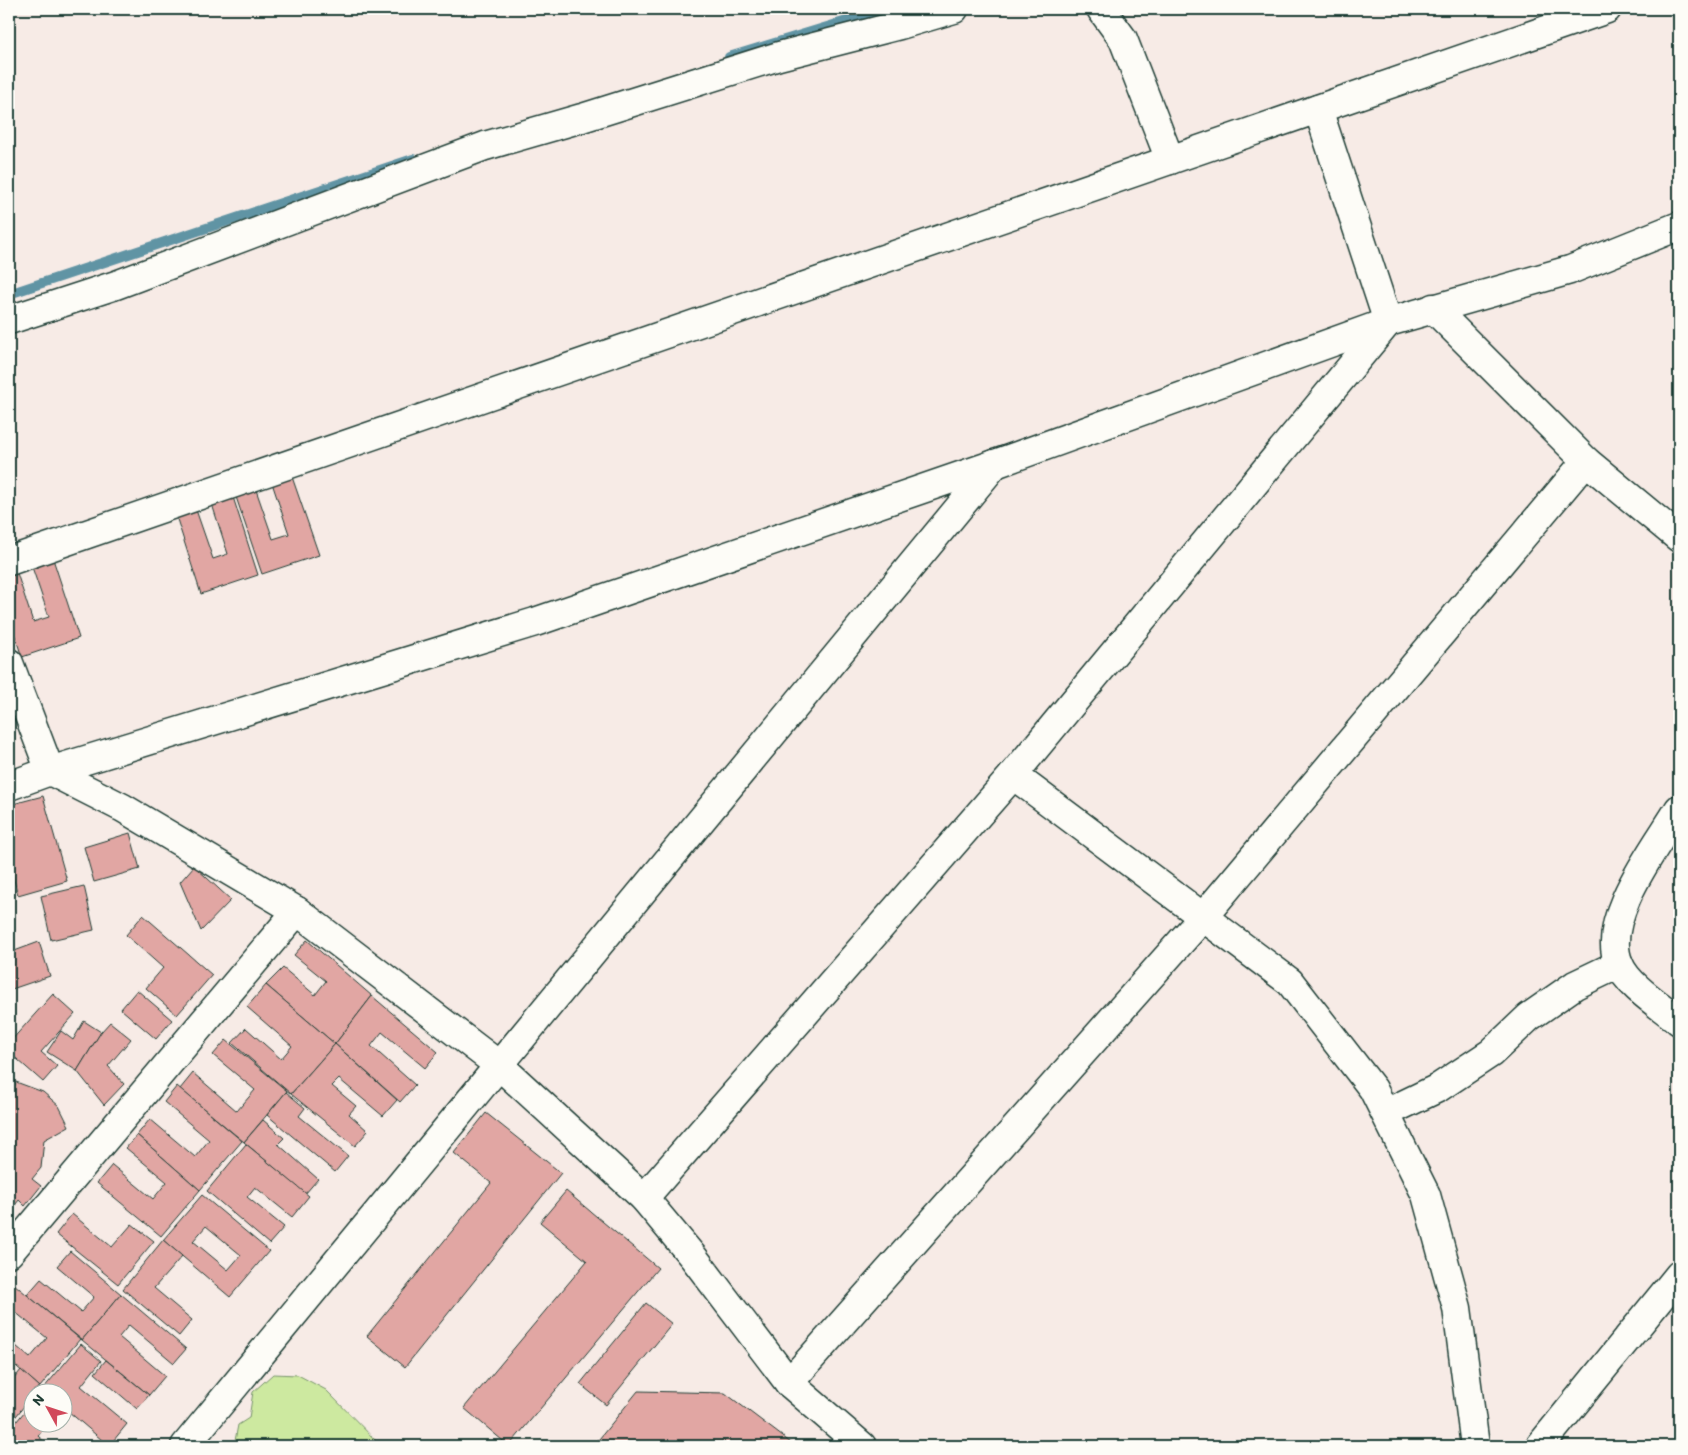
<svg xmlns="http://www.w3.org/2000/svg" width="1688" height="1455" font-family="Itim,sans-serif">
<rect width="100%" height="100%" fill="#f7ebe6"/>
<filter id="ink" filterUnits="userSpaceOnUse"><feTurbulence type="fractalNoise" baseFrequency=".02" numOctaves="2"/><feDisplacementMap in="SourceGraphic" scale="10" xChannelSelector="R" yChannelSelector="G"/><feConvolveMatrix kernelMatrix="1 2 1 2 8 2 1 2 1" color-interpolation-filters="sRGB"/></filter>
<g filter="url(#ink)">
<!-- green -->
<path fill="#cde9a0" stroke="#76936a" d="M273,1374L298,1375L326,1390L381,1446H234L238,1425L249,1418L253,1392Z"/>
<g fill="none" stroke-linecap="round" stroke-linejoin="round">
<!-- stream -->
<g stroke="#6194a4" stroke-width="10">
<path d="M729,57L886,9"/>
<path d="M9,294L413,159"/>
</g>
</g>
<!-- building -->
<g fill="#e1a6a3" stroke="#1f3d34" fill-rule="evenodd">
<path d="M291,474L319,555L262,574L235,494L255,487L273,539L289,534L271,480Z"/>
<path d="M232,494L258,575L201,594L175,513L195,507L213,559L228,554L211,501Z"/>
<path d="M52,556L79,638L22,657L9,618V572L16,570L33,622L49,617L31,564Z"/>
<path d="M43,796L67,881L18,895L9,861V805Z"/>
<path d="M130,833L140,869L94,882L84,847Z"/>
<path d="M194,866L231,900L201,931L180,882Z"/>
<path d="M9,878L14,892L9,896Z"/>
<path d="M84,886L94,930L51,940L41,896Z"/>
<path d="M143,915L212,975L177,1015L146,988L163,968L126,935Z"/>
<path d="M307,940L372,996L335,1044L266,985L283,968L315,995L326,981L294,955Z"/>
<path d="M39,942L50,976L9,990V953Z"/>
<path d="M266,985L335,1044L291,1094L232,1043L246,1028L281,1059L292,1046L247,1007Z"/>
<path d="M137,990L172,1020L156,1039L121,1009Z"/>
<path d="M53,994L75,1014L41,1052L57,1066L43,1082L9,1052V1043Z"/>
<path d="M372,996L438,1052L425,1068L382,1032L371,1046L415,1085L400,1102L335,1044Z"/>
<path d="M84,1021L101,1032L77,1071L47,1052L61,1031L73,1040Z"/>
<path d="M110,1022L131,1039L108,1066L124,1084L104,1105L77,1071L101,1032Z"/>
<path d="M226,1040L287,1091L244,1142L180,1089L193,1073L237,1111L255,1090L213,1055Z"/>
<path d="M335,1044L397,1100L383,1116L339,1079L332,1086L356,1106L349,1114L368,1131L355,1146L291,1094Z"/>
<path d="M16,1082L43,1092L59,1106L69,1126L44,1140L41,1168L32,1179L41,1186L25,1206L19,1200L9,1213V1102Z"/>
<path d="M177,1086L242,1141L200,1190L137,1135L150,1119L195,1157L209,1140L164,1102Z"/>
<path d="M286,1092L305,1108L299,1116L348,1156L335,1172L267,1115Z"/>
<path d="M486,1113L561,1173L405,1367L367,1336L491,1183L454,1153Z"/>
<path d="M263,1120L284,1138L278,1144L318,1179L305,1194L244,1142Z"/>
<path d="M137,1135L200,1190L161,1236L97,1183L112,1165L153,1199L167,1182L126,1148Z"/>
<path d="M246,1144L309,1196L292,1217L255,1187L247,1197L284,1227L269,1244L207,1191Z"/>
<path d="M566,1191L658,1268L509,1446L464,1408L587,1261L540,1222Z"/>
<path d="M202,1195L269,1251L230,1297L163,1240ZM206,1226L241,1255L228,1270L193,1241Z"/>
<path d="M72,1214L112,1247L132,1224L154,1241L118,1284L56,1234Z"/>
<path d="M163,1240L182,1256L154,1288L192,1320L179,1336L123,1289Z"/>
<path d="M70,1251L121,1294L82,1340L27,1295L41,1279L81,1312L94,1297L57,1266Z"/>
<path d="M14,1284L80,1339L40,1387L9,1360V1340L30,1358L47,1338L9,1307V1290Z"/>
<path d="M121,1294L186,1349L174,1363L129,1325L119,1337L165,1376L149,1395L82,1340Z"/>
<path d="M646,1303L672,1324L606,1405L580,1384Z"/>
<path d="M81,1344L101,1361L81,1386L127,1424L109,1446L62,1406V1392H46L43,1389Z"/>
<path d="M106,1360L149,1395L137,1409L95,1373Z"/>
<path d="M21,1370L40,1387L32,1392V1396L9,1425V1385Z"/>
<path d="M638,1391L725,1393L795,1446H596L595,1444Z"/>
<path d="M32,1402V1422H49L38,1436L49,1446H17L9,1439V1431Z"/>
</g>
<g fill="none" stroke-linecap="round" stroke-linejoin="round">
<defs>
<g id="minor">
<path d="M1101,9L1123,39L1170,160"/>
<path d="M1433,308L1586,461L1679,538"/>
<path d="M9,320L116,285L485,146L582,118L779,56L900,25L954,9"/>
<path d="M9,561L1607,9"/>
<path d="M9,663L50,771L123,808L297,911L500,1066L644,1198L694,1258L789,1383L862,1446"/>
<path d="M1013,775L1290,982L1373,1089L1426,1195L1457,1308L1475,1446"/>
<path d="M9,786L50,771L535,622L995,464L1388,322L1570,270L1679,226"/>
<path d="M1679,809C1657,846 1599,919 1619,964C1628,986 1661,1006 1679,1021"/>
<path d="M1386,1113L1438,1088L1491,1053L1529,1017L1575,985L1619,964"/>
<path d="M644,1198L1013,775L1388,322L1318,109"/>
<path d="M9,1253L297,911"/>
<path d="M789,1383L1203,917L1586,461"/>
<path d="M185,1446L995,464"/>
<path d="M1540,1446L1679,1275"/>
</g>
</defs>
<!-- minor casing -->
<use href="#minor" stroke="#1f3d34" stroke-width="31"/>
<!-- minor -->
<use href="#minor" stroke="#fdfcf7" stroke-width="28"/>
</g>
</g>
<!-- margin -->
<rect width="1688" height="1455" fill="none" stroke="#fdfcf7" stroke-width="30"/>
<rect x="15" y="15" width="1658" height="1425" fill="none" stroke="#1f3d34" stroke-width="2" filter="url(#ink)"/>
<!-- north arrow -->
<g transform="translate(48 1408) rotate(310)"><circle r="24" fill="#fdfcf7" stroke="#a4b0a9"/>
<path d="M0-4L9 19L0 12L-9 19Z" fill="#d1495b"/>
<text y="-8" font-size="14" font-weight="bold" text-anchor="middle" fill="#1f3d34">N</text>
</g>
</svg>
